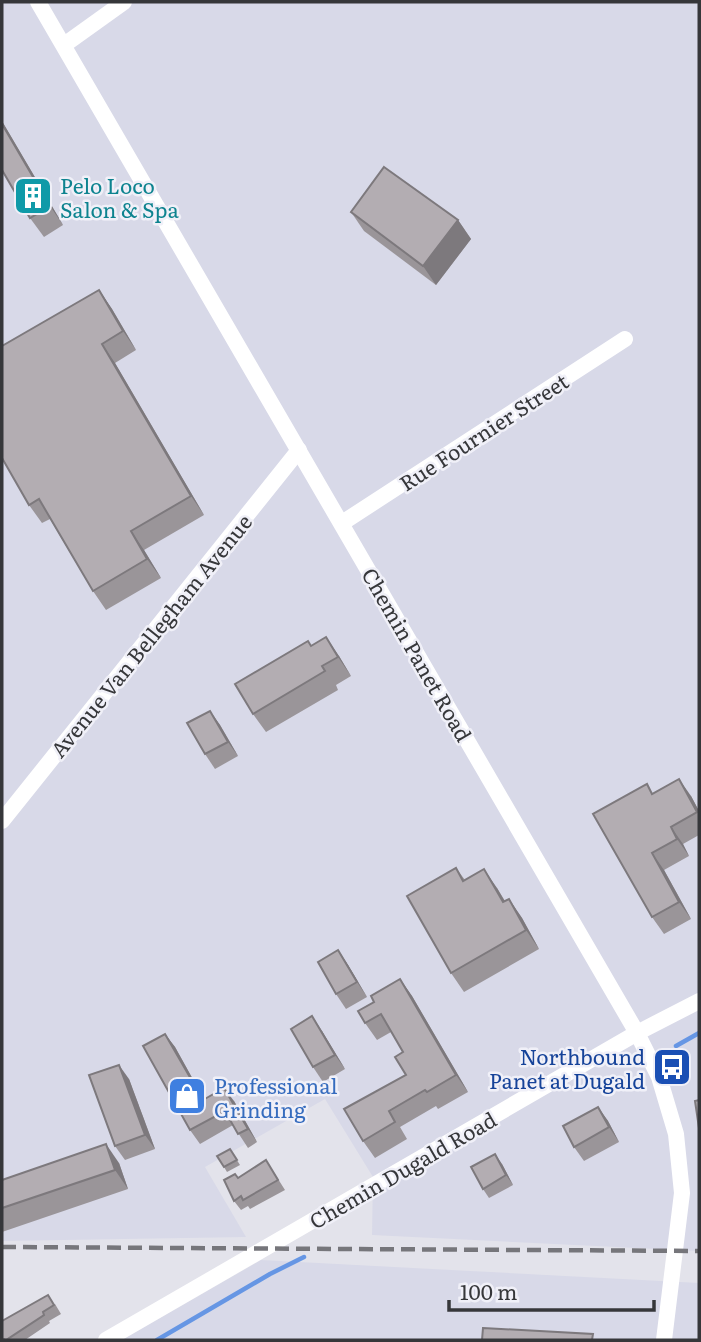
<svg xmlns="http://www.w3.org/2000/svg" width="701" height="1342" font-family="Literata,serif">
<rect width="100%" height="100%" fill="#e3e3eb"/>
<!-- built -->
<g fill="#d8d9e8">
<path d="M2,2H699V1251L372,1235L373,1177L325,1099L205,1167L246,1237L2,1241Z"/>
<path d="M261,1260L699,1283V1340H122Z"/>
</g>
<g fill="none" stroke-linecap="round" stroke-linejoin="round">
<!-- stream -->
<g stroke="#6696e4" stroke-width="4.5">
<path d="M676,1046L699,1033"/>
<path d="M157,1340L270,1274L304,1257"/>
</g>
<!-- minor -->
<g stroke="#fff" stroke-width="16">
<path d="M38,2L637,1033L659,1077L676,1134L682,1193L664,1340"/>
<path d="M64,45L124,2"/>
<path d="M342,523L625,339"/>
<path d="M2,821L299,450"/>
<path d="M106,1340L637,1033L699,1001"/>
</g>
<!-- rail -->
<path stroke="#76767b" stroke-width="4.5" stroke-dasharray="14 7" stroke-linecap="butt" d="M2,1247L699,1251"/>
</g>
<!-- wall -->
<g fill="#9a9599">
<path d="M2,121L63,225L44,237L30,218L2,170Z"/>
<path d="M351,212L458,220L471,239L436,285L364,231Z"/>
<path d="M99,290L112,309L136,350L115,363L204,515L144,550L161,578L106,610L93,591L50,519L42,523L29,505Z"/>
<path d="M312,646L339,656L351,676L336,685L338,690L266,732L253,714Z"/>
<path d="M210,711L220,725L238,756L215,769L205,754Z"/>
<path d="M654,794L691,796L699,811V835L683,844L689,856L664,870L691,919L664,934L652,917L593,814Z"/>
<path d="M456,868L465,880L497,888L505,901L509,899L522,918L539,949L464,992L451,973Z"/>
<path d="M338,950L348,965L367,997L346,1009L336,994Z"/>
<path d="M400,979L412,996L468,1092L438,1109L436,1106L400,1127L407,1139L375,1158L363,1141L406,1075L403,1052L391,1032L377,1040L365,1023L374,1002Z"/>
<path d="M322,1031L345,1069L323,1082L313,1067Z"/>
<path d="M165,1034L175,1047L204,1099L234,1101L257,1142L248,1148L233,1125L200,1144L190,1130Z"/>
<path d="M129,1079L155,1149L125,1160L115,1146Z"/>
<path d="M598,1107L608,1121L619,1142L584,1161L574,1147Z"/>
<path d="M230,1149L240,1165L227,1172L224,1167Z"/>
<path d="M266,1160L285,1190L250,1209L248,1206L241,1210L234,1201L238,1178Z"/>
<path d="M119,1163L128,1189L2,1232V1180Z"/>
<path d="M502,1164L513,1185L489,1198L483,1189Z"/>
<path d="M55,1304L61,1314L49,1321L50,1323L25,1340H2Z"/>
</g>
<!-- shaded-wall -->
<g fill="#7d797d">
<path d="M2,121L3,123L63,225L50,206L2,124Z"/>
<path d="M458,220L471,239L436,285L423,266Z"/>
<path d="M99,290L112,309L136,350L123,331Z"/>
<path d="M102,344L115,363L204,515L191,496Z"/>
<path d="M131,531L144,550L161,578L147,559Z"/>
<path d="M326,637L339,656L351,676L338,657Z"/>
<path d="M210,711L220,725L238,756L228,742Z"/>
<path d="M679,779L691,796L699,811V815Z"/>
<path d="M671,827L683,844L689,856L677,839Z"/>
<path d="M652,853L664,870L691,919L679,902Z"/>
<path d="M484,869L497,888L516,921L503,902Z"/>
<path d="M509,899L522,918L539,949L526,930Z"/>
<path d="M338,950L348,965L367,997L357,982Z"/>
<path d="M400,979L412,996L468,1092L456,1075Z"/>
<path d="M312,1016L322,1031L345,1069L335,1055Z"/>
<path d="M165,1034L175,1047L212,1114L203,1100Z"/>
<path d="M119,1065L129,1079L155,1149L145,1135Z"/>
<path d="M224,1088L234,1101L257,1142L248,1129Z"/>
<path d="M598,1107L608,1121L619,1142L609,1127Z"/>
<path d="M106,1144L119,1163L128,1189L115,1170Z"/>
<path d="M495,1154L502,1164L513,1185L506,1175Z"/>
</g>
<!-- building -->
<g fill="#b3adb2" stroke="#7d797d" stroke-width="2">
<path d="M2,124L50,206L30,218L2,170Z"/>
<path d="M384,167L458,220L423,266L351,212Z"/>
<path d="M99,290L123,331L102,344L191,496L131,531L147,559L93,591L39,499L29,505L2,458V346Z"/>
<path d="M326,637L338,657L322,666L325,671L253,714L235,684L308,641L311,646Z"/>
<path d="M210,711L228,742L205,754L187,723Z"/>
<path d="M679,779L697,812L671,827L677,839L652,853L679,902L652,917L593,814L647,784L652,794Z"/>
<path d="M456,868L463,881L484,869L503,902L509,899L526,930L451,973L407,896Z"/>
<path d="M338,950L357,982L336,994L318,962Z"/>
<path d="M400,979L456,1075L427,1092L425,1090L389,1111L395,1122L363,1141L344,1109L406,1075L395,1057L403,1052L381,1014L365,1023L358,1011L374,1002L371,996Z"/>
<path d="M312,1016L335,1055L313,1067L291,1029Z"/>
<path d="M165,1034L203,1100L224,1088L248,1129L238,1134L225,1111L190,1130L143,1046Z"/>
<path d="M119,1065L145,1135L115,1146L89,1075Z"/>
<path d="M699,1100V1128L695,1101Z"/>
<path d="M598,1107L609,1127L574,1147L563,1126Z"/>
<path d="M106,1144L115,1170L2,1208V1180Z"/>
<path d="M230,1149L237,1160L224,1167L217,1156Z"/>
<path d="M495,1154L506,1175L483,1189L471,1167Z"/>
<path d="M266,1160L278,1180L243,1200L241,1196L234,1201L224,1180L235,1174L238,1178Z"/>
<path d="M48,1295L54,1305L43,1312L44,1315L6,1340L4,1339L2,1340V1321Z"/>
<path d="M483,1328L593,1334L592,1340H482Z"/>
</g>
<!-- icons -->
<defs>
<symbol id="building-square" viewBox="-11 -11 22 22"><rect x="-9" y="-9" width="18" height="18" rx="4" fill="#0f9aa8" stroke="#f0f0f8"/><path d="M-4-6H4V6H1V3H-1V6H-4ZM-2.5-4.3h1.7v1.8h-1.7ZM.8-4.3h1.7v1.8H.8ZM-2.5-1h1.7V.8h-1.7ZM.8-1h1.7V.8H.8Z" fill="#fff"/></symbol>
<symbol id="bus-square" viewBox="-11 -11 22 22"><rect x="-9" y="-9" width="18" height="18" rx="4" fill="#1a4fb4" stroke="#f0f0f8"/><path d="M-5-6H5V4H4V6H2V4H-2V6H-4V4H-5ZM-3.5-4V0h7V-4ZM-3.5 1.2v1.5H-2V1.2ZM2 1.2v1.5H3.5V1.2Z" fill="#fff"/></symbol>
<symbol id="shop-square" viewBox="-11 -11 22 22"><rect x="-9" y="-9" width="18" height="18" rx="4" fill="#3f7fe0" stroke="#f0f0f8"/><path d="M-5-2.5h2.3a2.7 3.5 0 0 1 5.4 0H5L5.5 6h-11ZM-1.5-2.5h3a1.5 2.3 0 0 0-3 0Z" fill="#fff"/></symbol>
</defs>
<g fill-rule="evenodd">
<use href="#building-square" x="11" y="174" width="44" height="44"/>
<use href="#bus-square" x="650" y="1045" width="44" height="44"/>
<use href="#shop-square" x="165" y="1074" width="44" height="44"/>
</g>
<g text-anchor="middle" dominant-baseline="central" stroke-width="5" stroke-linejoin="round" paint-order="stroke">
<!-- culture labels -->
<g font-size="21" fill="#0d838f" stroke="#f0f0f8" text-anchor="start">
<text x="60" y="184">Pelo Loco<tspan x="60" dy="24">Salon &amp; Spa</tspan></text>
</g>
<!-- street labels -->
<g font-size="21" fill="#36373a" stroke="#f0f0f8">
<text transform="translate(483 431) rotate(-33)">Rue Fournier Street</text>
<text transform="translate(150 635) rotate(-51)">Avenue Van Bellegham Avenue</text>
<text transform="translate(418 654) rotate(60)">Chemin Panet Road</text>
<text transform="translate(402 1169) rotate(-30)">Chemin Dugald Road</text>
</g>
<!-- transit labels -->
<g font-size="21" fill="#164399" stroke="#f0f0f8" text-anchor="end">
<text x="645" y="1055">Northbound<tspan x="645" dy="24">Panet at Dugald</tspan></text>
</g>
<!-- shop labels -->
<g font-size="21" fill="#366cbe" stroke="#f0f0f8" text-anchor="start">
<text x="214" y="1084">Professional<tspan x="214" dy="24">Grinding</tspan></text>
</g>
</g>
<!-- border -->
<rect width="701" height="1342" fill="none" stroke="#36373a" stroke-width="7"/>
<!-- scale -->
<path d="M449 1300v10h205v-10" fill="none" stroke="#36373a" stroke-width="3.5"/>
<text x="460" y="1300" font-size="21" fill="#36373a" stroke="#f0f0f8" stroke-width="5" paint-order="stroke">100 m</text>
</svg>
